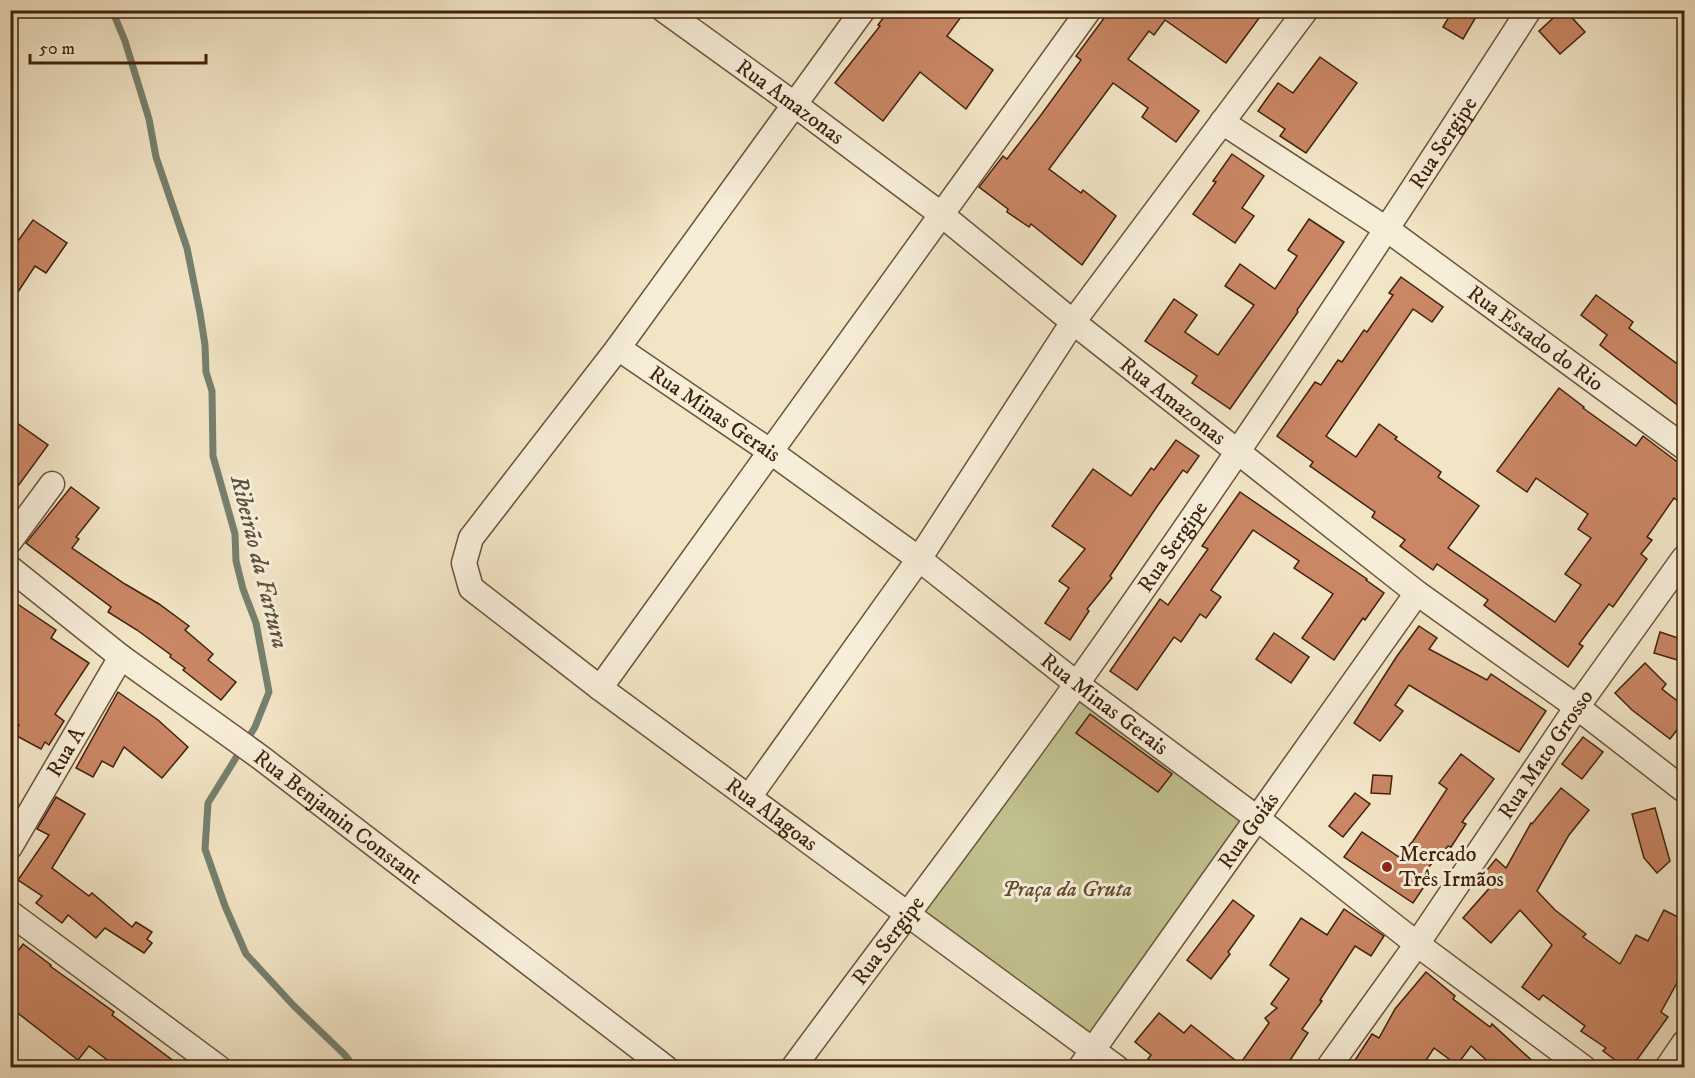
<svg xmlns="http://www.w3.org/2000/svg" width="1695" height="1078" font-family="'IM FELL DW Pica',serif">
<rect width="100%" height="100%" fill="#f2e5c6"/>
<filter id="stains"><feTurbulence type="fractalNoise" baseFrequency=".00333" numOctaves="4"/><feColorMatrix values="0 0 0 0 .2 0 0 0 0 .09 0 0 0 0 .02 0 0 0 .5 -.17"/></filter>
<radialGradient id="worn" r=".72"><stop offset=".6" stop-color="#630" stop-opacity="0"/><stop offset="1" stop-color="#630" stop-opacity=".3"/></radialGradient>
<!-- green -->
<path fill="#c2c290" stroke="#80724e" stroke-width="1.5" d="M1080,696L1246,817L1093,1039L916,913Z"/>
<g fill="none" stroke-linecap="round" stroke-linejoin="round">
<!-- stream -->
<path stroke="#76806f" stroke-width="7" d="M112,10L125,41L149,119L156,157L187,248L200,313L205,345L206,372L212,391L213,456L235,534L236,561L243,589L256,623L269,692L255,727L208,803L205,849L225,906L246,954L294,1006L344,1054L355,1068"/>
</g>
<!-- building -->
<g fill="#ca8665" stroke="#3f220b" stroke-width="1.5">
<path d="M889,10H966L947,36L993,70L966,109L920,72L883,121L835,83L880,26L878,25Z"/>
<path d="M1110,10H1265L1226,63L1165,20L1154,35L1149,31L1128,59L1199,111L1176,142L1142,117L1148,108L1113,83L1049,169L1081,193L1083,190L1116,216L1082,265L1031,224L1029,227L1007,212L1008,209L979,187L1003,156L1007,159L1041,115L1081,60L1076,56Z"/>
<path d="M1453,10H1480L1463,39L1443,27Z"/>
<path d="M1562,10H1565L1585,32L1560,54L1539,31Z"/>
<path d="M1320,57L1357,83L1306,153L1280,136L1285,129L1258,111L1278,83L1293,93Z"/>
<path d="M1232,154L1264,176L1242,208L1254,216L1235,243L1193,214L1216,182L1213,181Z"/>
<path d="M1309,219L1344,242L1297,310L1298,312L1230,409L1192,383L1197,376L1145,341L1174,299L1197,315L1185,332L1218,355L1254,305L1225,286L1240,264L1275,289L1297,256L1288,250Z"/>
<path d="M33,220L67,243L46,273L35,266L10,304V252Z"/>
<path d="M1401,277L1443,307L1432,322L1413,309L1326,436L1356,457L1379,424L1397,437L1395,439L1441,472L1438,477L1479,506L1448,548L1555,622L1581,585L1565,574L1591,538L1578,529L1588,514L1536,478L1527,492L1497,471L1559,388L1584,407L1583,408L1636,446L1643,436L1684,467V506L1674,498L1647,537L1652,540L1641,554L1647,559L1613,607L1609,604L1579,644L1583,646L1568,667L1484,605L1488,600L1437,564L1433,570L1400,546L1405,540L1372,517L1375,512L1310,466L1313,462L1277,436L1315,382L1321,385L1338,360L1342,362L1364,330L1367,332L1393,295L1389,293Z"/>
<path d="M1596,295L1633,322L1629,328L1684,369V410L1600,345L1607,335L1581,315Z"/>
<path d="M10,418L48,445L10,497Z"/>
<path d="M1176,440L1199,456L1187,473L1183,470L1158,505L1110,576L1112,578L1087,609L1089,611L1070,640L1045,623L1069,588L1059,581L1085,549L1052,526L1093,469L1131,496L1151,468L1154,470Z"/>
<path d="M71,487L99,508L76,537L79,539L72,548L125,584L159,604L189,626L185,630L213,654L208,660L236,682L221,700L183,670L185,668L170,657L171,655L137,630L108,612L111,607L26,543Z"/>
<path d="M1240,492L1367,579L1366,580L1384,593L1365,620L1363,618L1334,660L1302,638L1333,594L1294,568L1299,561L1253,530L1211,590L1221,597L1206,618L1200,614L1181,642L1174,637L1137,690L1110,671L1160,599L1168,605L1208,549L1202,546Z"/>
<path d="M10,599L56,630L51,638L89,663L55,714L64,721L49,745L45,742L41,749L13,734L19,725L10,720V705L17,695L10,689Z"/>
<path d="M1419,626L1437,638L1429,649L1487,680L1491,674L1546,711L1519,752L1409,685L1395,705L1403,711L1380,741L1354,723L1397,656Z"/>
<path d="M1660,632L1684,640V662L1654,653Z"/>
<path d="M1274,633L1309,657L1291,683L1256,659Z"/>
<path d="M1645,663L1666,684L1662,689L1684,706V721L1670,739L1632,710L1615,693Z"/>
<path d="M118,692L158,720L188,747L162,778L124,747L113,767L102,761L93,777L76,768Z"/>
<path d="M1090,714L1172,774L1158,792L1076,733Z"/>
<path d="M1583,737L1603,752L1582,779L1562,764Z"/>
<path d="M1461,754L1494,779L1462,822L1466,824L1451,847L1448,846L1423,873L1430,878L1413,903L1344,857L1362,832L1399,857L1413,841L1447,789L1439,783Z"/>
<path d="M1373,775L1392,776L1390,794L1371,793Z"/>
<path d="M1561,788L1589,810L1569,835L1537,891L1555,910L1586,934L1583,937L1620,964L1636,935L1648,941L1664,910L1684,920V970L1661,1012L1668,1017L1631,1068H1626L1603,1051L1606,1048L1581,1031L1585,1026L1543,995L1539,1000L1522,987L1552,945L1520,910L1491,943L1463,918L1493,884L1482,876L1496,859L1506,868L1531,823L1532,824Z"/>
<path d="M1355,793L1370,804L1343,837L1329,826Z"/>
<path d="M56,797L85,814L52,868L89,896L92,893L132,927L136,922L152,932L147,939L152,943L144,953L105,928L96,938L68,915L62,923L36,903L42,896L18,880L49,835L37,829Z"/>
<path d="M1655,808L1670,861L1657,873L1644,858L1632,814Z"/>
<path d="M1233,900L1254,916L1228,952L1230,954L1211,979L1187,960Z"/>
<path d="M1344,909L1384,936L1371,956L1355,946L1320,1000L1322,1001L1302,1029L1308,1033L1285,1068H1158L1148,1059L1151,1055L1135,1042L1159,1013L1184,1033L1191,1025L1240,1064L1269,1023L1265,1018L1277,1008L1271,1004L1289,979L1270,965L1301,918L1327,935Z"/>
<path d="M23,944L51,965L50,966L114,1012L112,1015L183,1068H118L89,1046L78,1060L10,1007V945L18,951Z"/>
<path d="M1426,972L1455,996L1453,999L1490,1027L1492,1024L1540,1068H1495L1471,1046L1457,1065L1434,1048L1421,1068H1350L1372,1034L1379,1038L1395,1009Z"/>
</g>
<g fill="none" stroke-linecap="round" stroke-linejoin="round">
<defs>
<g id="minor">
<path id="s1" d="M664,10L794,104L942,215L1073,322L1417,593L1577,707L1684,790"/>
<path id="s2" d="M863,10L618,348L471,538L464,563L471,588L600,688L1117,1068"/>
<path id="s3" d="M1222,122L1388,230L1684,447"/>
<path id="s4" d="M618,348L771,452L919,559L1077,684L1258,819L1417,944L1584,1068"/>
<path d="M10,541L52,484"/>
<path id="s5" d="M10,568L121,657L260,757L666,1068"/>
<path d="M600,688L1089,10"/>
<path d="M749,797L919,559L1073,322L1306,10"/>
<path id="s6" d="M10,847L121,657"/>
<path d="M10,913L219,1068"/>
<path id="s7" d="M793,1068C888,939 986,812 1078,682C1234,462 1383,237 1529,10"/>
<path id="s8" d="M1080,1068L1417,593"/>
<path id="s9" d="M1328,1068L1417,944L1577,707L1684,558"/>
<path d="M1667,1068L1684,1043"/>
</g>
</defs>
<!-- minor casing -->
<use href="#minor" stroke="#6c533a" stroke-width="27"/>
<!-- minor -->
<use href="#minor" stroke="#f7eeda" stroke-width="24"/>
</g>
<!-- markers -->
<circle fill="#8f2418" stroke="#f7eeda" stroke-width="2" cx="1387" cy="867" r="6"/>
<g text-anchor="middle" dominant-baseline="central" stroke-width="6" stroke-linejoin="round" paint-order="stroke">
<!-- street labels -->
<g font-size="22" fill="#3f220b" stroke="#f7eeda">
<text stroke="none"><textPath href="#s1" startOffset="156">Rua Amazonas</textPath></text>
<text stroke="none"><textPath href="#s7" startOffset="1131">Rua Sergipe</textPath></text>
<text stroke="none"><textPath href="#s3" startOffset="381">Rua Estado do Rio</textPath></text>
<text stroke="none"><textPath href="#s1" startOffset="642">Rua Amazonas</textPath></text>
<text stroke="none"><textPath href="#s4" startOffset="117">Rua Minas Gerais</textPath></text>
<text stroke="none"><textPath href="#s7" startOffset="645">Rua Sergipe</textPath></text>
<text stroke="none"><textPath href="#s4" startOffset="603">Rua Minas Gerais</textPath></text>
<text stroke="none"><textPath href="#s6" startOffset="110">Rua A</textPath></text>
<text stroke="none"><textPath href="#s9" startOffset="382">Rua Mato Grosso</textPath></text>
<text stroke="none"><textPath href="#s2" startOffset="1086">Rua Alagoas</textPath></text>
<text stroke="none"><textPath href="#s5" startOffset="412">Rua Benjamin Constant</textPath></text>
<text stroke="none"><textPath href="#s8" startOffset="291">Rua Goiás</textPath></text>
<text stroke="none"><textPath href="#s7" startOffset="159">Rua Sergipe</textPath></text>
</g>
<!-- poi labels -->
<g font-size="22" fill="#3f220b" stroke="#f7eeda" text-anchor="start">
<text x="1399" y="854">Mercado<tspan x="1399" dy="25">Três Irmãos</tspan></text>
</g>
<!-- park labels -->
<g font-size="22" font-style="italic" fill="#604a2c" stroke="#f7eeda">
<text x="1067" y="889">Praça da Gruta</text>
</g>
<!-- water labels -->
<g font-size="24" font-style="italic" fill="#5b513d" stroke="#f7eeda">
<text transform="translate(259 562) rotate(76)">Ribeirão da Fartura</text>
</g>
</g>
<!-- margin -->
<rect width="1695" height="1078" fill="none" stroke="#f2e5c6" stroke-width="36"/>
<rect x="12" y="12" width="1671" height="1054" fill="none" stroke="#3f220b" stroke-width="3"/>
<rect x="18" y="18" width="1659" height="1042" fill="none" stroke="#3f220b" stroke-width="1.5"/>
<!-- scale -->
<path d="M30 54v9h176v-9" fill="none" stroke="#3f220b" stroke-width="3"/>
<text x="39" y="54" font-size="18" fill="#3f220b" stroke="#f7eeda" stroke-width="4.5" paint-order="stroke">50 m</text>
<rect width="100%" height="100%" filter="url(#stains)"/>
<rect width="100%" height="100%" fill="url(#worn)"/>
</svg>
